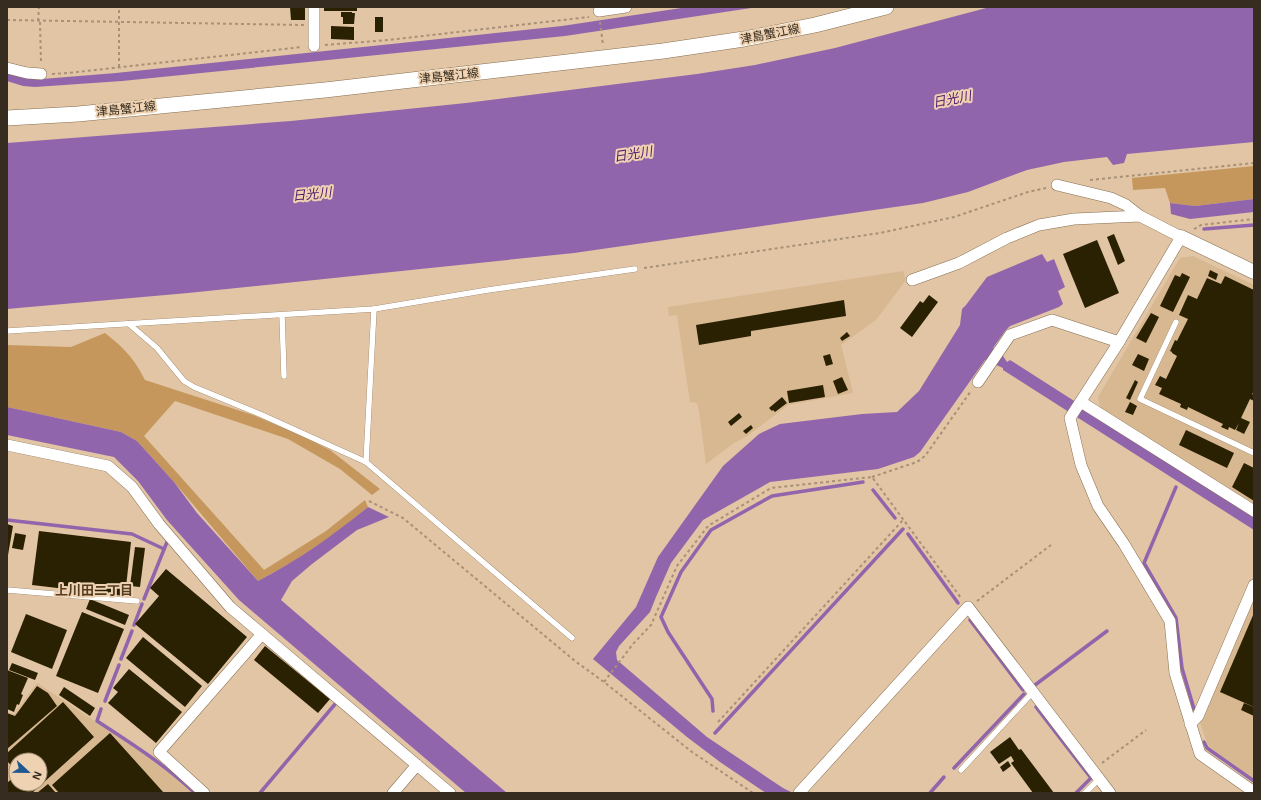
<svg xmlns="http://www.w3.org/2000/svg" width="1261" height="800" font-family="Helvetica,'Noto Sans JP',sans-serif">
<rect width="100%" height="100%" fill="#e1c5a4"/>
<!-- built -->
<g fill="#d8b891" fill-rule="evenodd">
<path d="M1193,256L1254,285V506L1101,410L1098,397L1180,258Z"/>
<path d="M903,271L906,280L876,320L841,345L853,393L788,405L747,436L734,443L706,464L699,411L697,403L690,402L677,315L669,316L668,307Z"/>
<path d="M1254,595V779L1208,746L1200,722Z"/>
<path d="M37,683L131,745L182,783L193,793H7V712L14,714ZM16,760H40V784H16Z"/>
</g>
<!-- grass -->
<g fill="#c5975d">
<path d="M1254,166V199L1195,206L1170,203L1165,188L1133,190L1132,178Z"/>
<path d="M105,333C124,348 134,358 145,380L253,415L300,435L330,450L380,489L372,495L340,469L288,439L175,401L144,436L264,570L326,531L365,500L368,507L332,536L291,563L258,581L174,482L137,441L121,432L7,407V345L71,347Z"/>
</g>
<!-- water -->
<g fill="#9165ac">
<path d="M688,7H758L565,36L122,81L35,87L23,86L7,81V73L42,79L116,73L562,26Z"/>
<path d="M990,7H1254V142L1127,154L1124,163L1113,165L1107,157L1064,162L1027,170L968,192L923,203L574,253L188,293L7,309V143L291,121L466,103L697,74L755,65L835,48Z"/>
<path d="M1254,199V212L1190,219L1171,214L1170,203L1195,206Z"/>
<path d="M1042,254L1047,262L1054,259L1065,287L1058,291L1063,304L1059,307L1010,326L1005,331L993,348L1003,356L1007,362L1010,360L1254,516V530L1003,370V368L985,360L920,452L914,457L878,469L770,482L703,520L671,563L656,597L650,612L619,646L616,652L617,660L707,737L783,788L793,793H766L720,762L687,737L593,659L636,607L658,557L723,466L759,434L780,424L862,414L897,412L919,391L960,325L962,309L966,305L987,277Z"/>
<path d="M7,407L121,432L137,441L174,482L197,513L258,581C299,560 332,536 368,507L389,517L357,530L312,564L292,581L281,600L398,701L507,793H466L239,600L167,520L138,481L114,457L7,435Z"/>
</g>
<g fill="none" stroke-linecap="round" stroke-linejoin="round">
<!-- stream -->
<g stroke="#9165ac" stroke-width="3.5">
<path d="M1204,229L1254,225"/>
<path d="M1176,487L1144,563L1176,618L1182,668L1194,709"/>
<path d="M873,490L895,518"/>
<path d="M7,520L132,534L164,549"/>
<path d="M908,534L958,603"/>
<path d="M144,599L167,542"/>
<path d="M970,620L1023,690"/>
<path d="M134,625L142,604"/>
<path d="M121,659L132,631"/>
<path d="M1035,685L1107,631"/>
<path d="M105,701L119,665"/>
<path d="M1036,707L1091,778L1076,793"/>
<path d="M101,709L97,721C131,743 165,765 195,793"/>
<path d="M713,711L712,699L668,632L661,617L681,572L711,530L772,496L863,482"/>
<path d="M715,733L903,529"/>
<path d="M1204,742L1207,748L1254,781"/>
<path d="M954,768L1024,694"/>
<path d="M260,793L336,703"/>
<path d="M930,793L944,777"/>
</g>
</g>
<!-- building -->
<g fill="#2a2103">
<path d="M290,7H305V20H291Z"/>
<rect x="324" y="7" width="33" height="4"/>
<path d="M341,12H352V13H355L354,24H343V17H341Z"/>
<rect x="375" y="17" width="8" height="15"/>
<path d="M331,26L354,27V40L331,39Z"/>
<path d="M1114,234L1125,261L1118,265L1107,237Z"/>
<path d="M1097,240L1119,293L1085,308L1063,254Z"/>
<path d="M1210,270L1218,274L1216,280L1208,276Z"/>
<path d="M1182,273L1190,277L1173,312L1160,306L1175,275L1180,277Z"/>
<path d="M1225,276L1254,290V392L1252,394L1254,395V401L1250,399L1241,418L1250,422L1244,434L1236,430L1239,423L1235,430L1229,427L1228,430L1221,427L1223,424L1188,407L1187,410L1180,407L1181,404L1159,394L1162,388L1155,385L1160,376L1166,379L1177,356L1172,353V352L1170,351L1175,340L1177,341L1188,319L1179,315L1188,295L1197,299L1207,278L1221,284Z"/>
<path d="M929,295L938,302L912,337L900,328L920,301L923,303Z"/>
<path d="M844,300L846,316L751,331V336L699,345L696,325Z"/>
<path d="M1151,313L1159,317L1146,343L1136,338Z"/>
<path d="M847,332L850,336L842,341L840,338Z"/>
<path d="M830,354L833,364L826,366L823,356Z"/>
<path d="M1138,354L1149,359L1144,371L1132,365Z"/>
<path d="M842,377L848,390L838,394L833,381Z"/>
<path d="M1135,380L1138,382L1130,400L1126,398Z"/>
<path d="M823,385L825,397L789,403L787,391Z"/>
<path d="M782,397L787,403L775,412L773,410L772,411L769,408Z"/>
<path d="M1130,402L1137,406L1133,415L1125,412Z"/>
<path d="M739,413L742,417L731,426L728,422Z"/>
<path d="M751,425L753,428L746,434L743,431Z"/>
<path d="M1186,430L1234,453L1227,468L1179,445Z"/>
<path d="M1244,463L1254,468V501L1232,487Z"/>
<path d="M7,524L13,526L8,555H7Z"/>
<path d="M39,531L131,542L125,596L32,585Z"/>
<path d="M15,533L26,535L23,550L12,548Z"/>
<path d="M135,547L145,548L140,587L130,586Z"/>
<path d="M166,569L247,637L208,684L135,624L159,596L150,588Z"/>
<path d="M90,599L129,615L125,625L86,609Z"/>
<path d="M82,612L124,629L98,693L56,676Z"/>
<path d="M1254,613V707L1220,692Z"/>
<path d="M26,614L67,630L52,669L11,652Z"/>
<path d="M143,637L202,686L185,707L126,658Z"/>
<path d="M265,646L330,699L318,713L254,660Z"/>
<path d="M12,663L38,673L35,680L9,670Z"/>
<path d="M129,669L182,712L156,743L108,703L118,692L113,688Z"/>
<path d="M7,670L28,678L21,694L23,695L19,705L17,704L14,712L7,709Z"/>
<path d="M37,686L48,693L57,706L7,749V713L15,716Z"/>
<path d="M64,687L95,708L90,716L59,695Z"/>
<path d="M63,702L94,737L32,793H7V783L16,775V784H40V760H16V771L7,761V753Z"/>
<path d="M1244,703L1254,707V716L1241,710Z"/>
<path d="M110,733L164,793H59L52,785Z"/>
<path d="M1010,737L1019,750L1021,749L1054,793H1033L1011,763L1014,761L1011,756L999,764L990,752Z"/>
<path d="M1008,761L1011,766L1003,772L1000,767Z"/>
<path d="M48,784L56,793H37Z"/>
</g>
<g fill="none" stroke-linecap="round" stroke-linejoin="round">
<defs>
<g id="service">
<path d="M282,315L284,376"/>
<path d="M1176,322L1140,399L1254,453"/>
<path d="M129,324L157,348L184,381L194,387L262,415L366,462L572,638"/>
<path d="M7,331L374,309L488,290L635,269"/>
<path d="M366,462L374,309"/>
<path d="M7,590L137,601"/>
<path d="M961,770L1033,692"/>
<path d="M1085,793L1099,779"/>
</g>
<g id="minor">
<path d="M599,11L626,7"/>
<path d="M314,46V7"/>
<path d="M7,68L27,73L41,74"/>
<path d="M1057,185L1111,198L1126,205L1140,216"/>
<path d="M912,280L959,263L1007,238L1039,225L1074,219L1140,216L1181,237L1119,342L1070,418L1081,465L1098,506L1124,544L1170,621L1175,673L1200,754L1254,792"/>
<path d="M978,382L1010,335L1052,320L1119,342"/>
<path d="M1081,402L1254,511"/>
<path d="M7,445L108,466L132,487L159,524L230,607L450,793"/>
<path d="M1190,724L1198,716L1254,585"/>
<path d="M204,793L159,752L262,634"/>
<path d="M393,793L417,765"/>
<path d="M799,793L968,607L1110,793"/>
</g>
<path id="tertiary" d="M1181,237L1254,272"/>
<path id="secondary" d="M7,118L78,114L325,90L663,51L744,39L815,25L886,7"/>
</defs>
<!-- service casing -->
<use href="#service" stroke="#876e50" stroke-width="6"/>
<!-- minor casing -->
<use href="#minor" stroke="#876e50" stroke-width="12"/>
<!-- tertiary casing -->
<use href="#tertiary" stroke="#876e50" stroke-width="15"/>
<!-- secondary casing -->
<use href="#secondary" stroke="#876e50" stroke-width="16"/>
<!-- path -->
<g stroke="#a79177" stroke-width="2" stroke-dasharray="3 3" stroke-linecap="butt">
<path d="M7,20L304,25"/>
<path d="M38,21L39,7"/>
<path d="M40,22L41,63"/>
<path d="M600,22L603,45"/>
<path d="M325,45L388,40L589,17"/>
<path d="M119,67V7"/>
<path d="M52,74L68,73L302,47"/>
<path d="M1090,180L1254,163"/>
<path d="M1194,229L1201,225L1254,219"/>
<path d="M644,268L880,233L954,217L1028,192L1046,188"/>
<path d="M872,477L917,462L925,456L971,391"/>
<path d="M369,501L403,518L575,661L604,682L692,752L753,793"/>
<path d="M977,601L1051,545"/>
<path d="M604,682L633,644L651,625L677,566L708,526L771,488L872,477L961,598"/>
<path d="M718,722L903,520"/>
<path d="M1102,763L1146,730"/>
</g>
<!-- service -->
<use href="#service" stroke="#fff" stroke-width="5.5"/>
<!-- minor -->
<use href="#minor" stroke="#fff" stroke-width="11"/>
<!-- tertiary -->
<use href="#tertiary" stroke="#fff" stroke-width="14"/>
<!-- secondary -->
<use href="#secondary" stroke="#fff" stroke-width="15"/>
</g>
<g text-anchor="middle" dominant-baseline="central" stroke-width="4" stroke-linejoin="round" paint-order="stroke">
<!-- street labels -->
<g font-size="12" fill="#362c1f" stroke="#eed2b1">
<text transform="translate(770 34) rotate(-11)">津島蟹江線</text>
<text transform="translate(449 76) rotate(-6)">津島蟹江線</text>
<text transform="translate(126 109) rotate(-6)">津島蟹江線</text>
</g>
<!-- water labels -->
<g font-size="13" font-style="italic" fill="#51156d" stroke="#eed2b1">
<text transform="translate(952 99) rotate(-11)">日光川</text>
<text transform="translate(633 154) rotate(-9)">日光川</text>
<text transform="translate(312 194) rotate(-6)">日光川</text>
</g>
<!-- neighbourhood labels -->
<g font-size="13" font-weight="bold" fill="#543d20" stroke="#eed2b1">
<text x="94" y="590">上川田二丁目</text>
</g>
</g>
<!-- border -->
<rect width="1261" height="800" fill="none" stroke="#362c1f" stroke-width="16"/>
<!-- north arrow -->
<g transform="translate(28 772) rotate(112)"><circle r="19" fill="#eed2b1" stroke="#a49077"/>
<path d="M0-3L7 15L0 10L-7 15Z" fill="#215890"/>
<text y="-6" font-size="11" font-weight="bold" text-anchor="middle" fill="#362c1f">N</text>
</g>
</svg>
